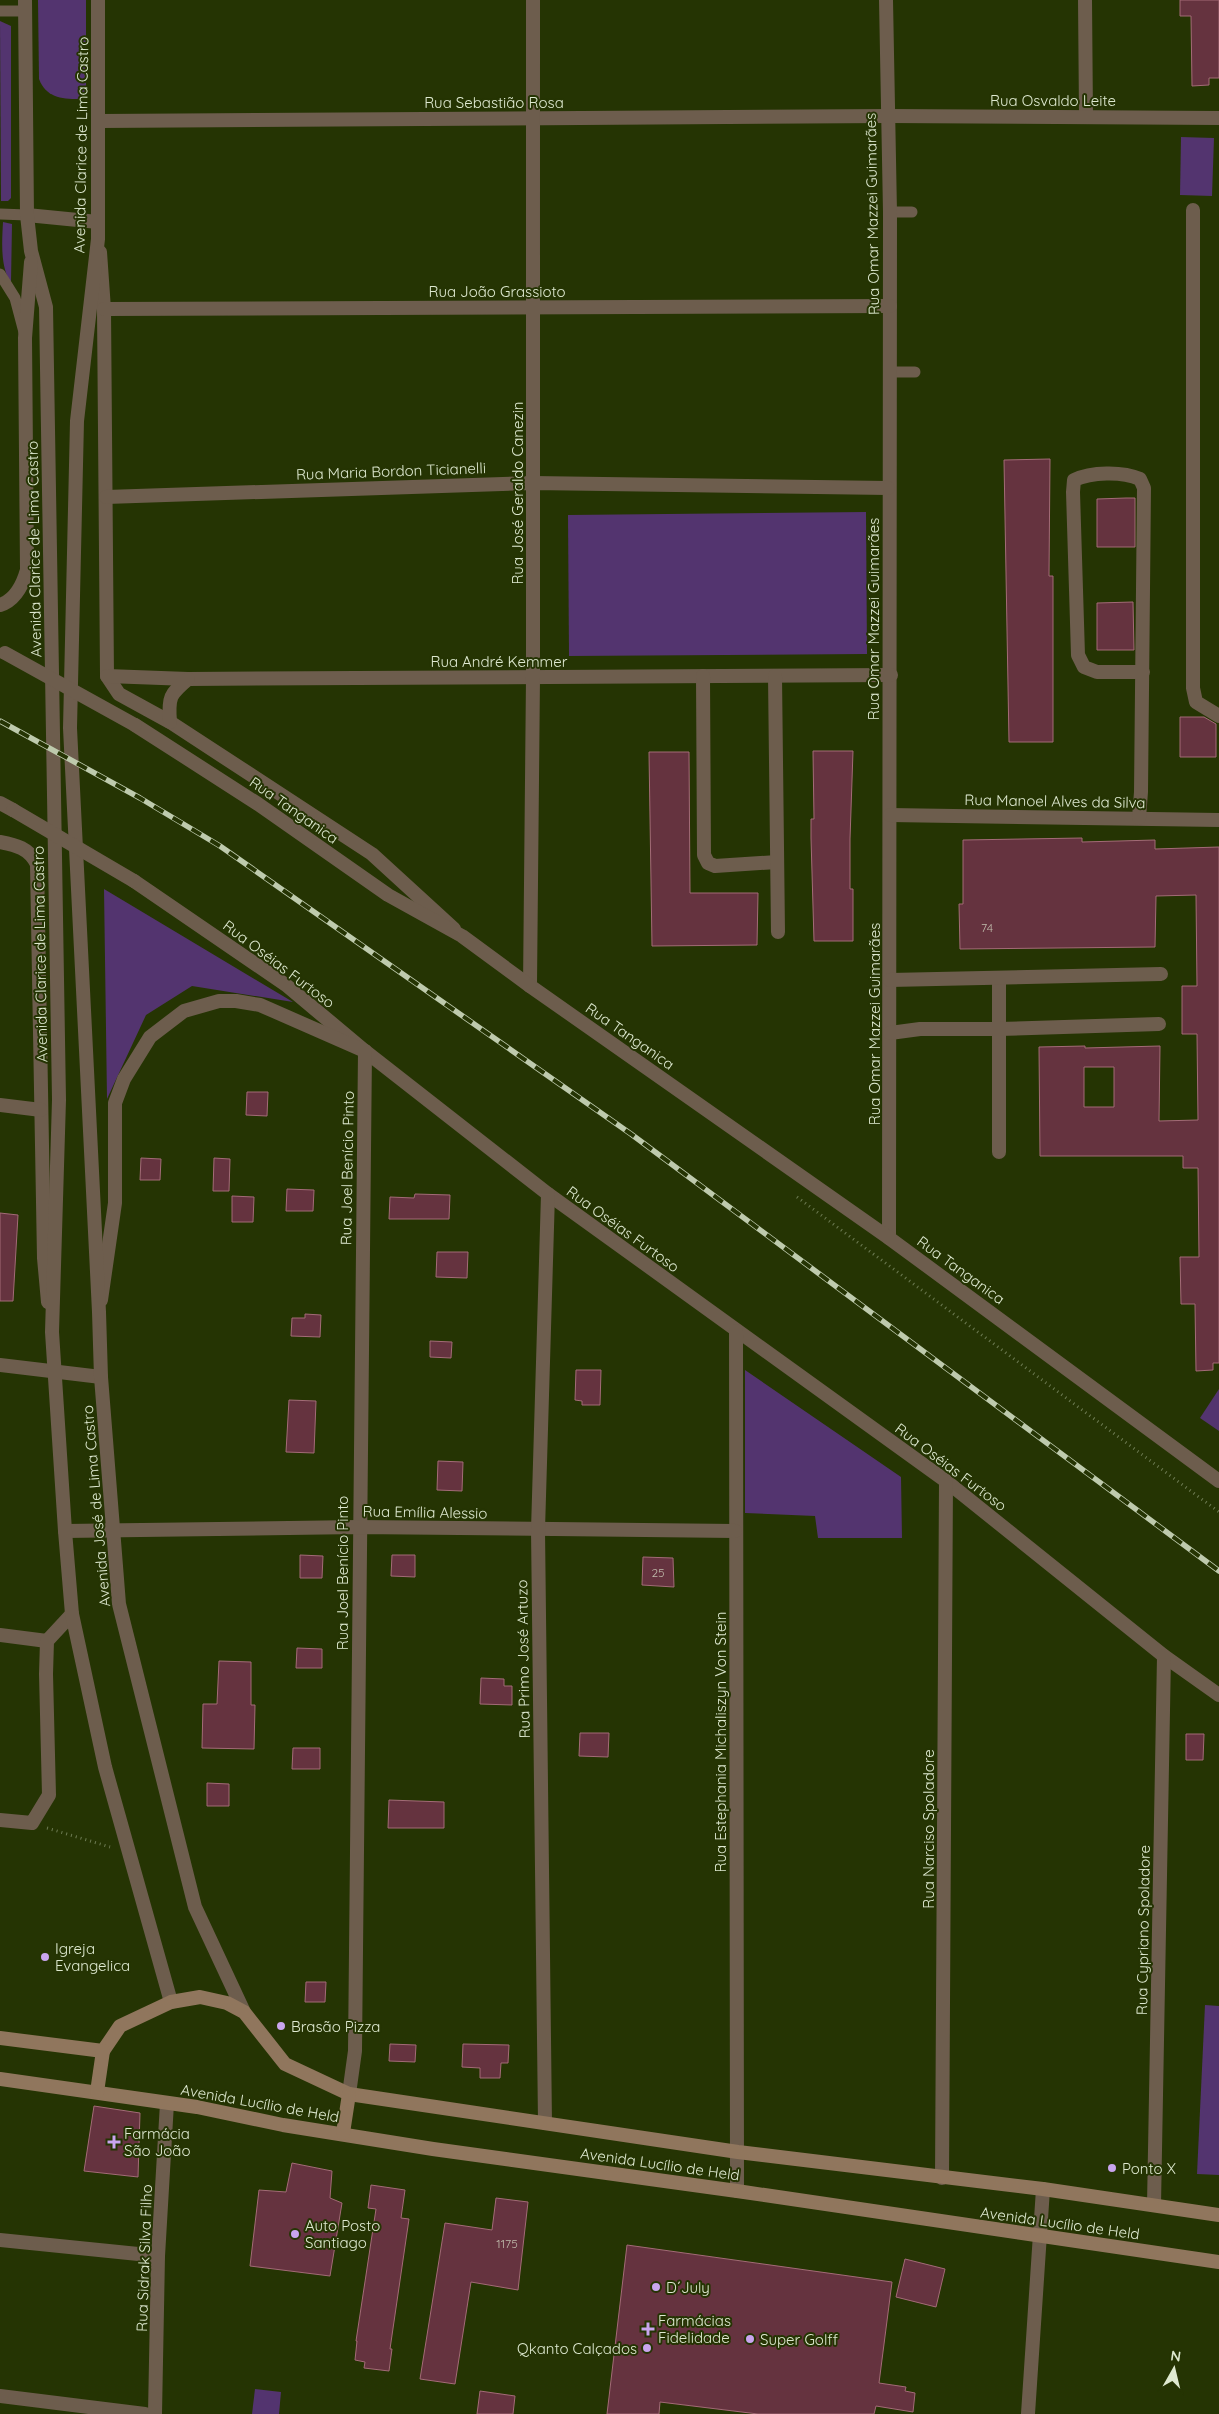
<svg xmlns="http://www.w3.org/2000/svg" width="1219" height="2414" font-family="Quicksand,sans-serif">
<rect width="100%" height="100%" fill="#253403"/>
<!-- green -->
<g fill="#53346f">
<path d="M38,0H86V86L84,95L79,99C60,99 46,97 39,79Z"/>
<path d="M0,21L11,26V198L8,201H1Z"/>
<path d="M1181,137L1214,138L1212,196L1180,195Z"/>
<path d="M3,222L12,224L11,283C0,267 2,241 3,222Z"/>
<path d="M866,512L867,654L569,656L568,515Z"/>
<path d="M104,889L293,1002L192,986L146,1015L107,1099Z"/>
<path d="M745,1370L901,1477L902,1538H818L815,1516L745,1513Z"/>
<path d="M1219,1389V1431L1200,1418Z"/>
<path d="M1205,2005L1219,2006V2175L1197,2174Z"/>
<path d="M255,2389L281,2392L279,2414H252Z"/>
</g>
<!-- building -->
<g fill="#65333f" stroke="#a36b77" fill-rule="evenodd">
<path d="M1180,0H1219V78H1209V85L1192,86L1191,16H1180Z"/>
<path d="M1050,459L1049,576H1053V742H1009L1004,460Z"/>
<path d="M1126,498H1135V547H1097V499Z"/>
<path d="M1133,602L1134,650H1097V603Z"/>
<path d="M1180,717H1204L1216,724V757H1180Z"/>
<path d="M813,751H853L850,839V889H853V941H814L811,838V819H814Z"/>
<path d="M649,752H689L690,893H758L757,945L652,946Z"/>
<path d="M1082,838V842L1155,840V849L1219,847V1363H1213V1370L1196,1371L1195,1304H1181L1180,1257H1199L1198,1168H1183V1156H1040L1039,1047L1085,1046V1048L1160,1046L1159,1121L1198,1120L1197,1034H1182V986H1197L1196,895L1156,896L1155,947L960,949L959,904H963V840ZM1084,1067H1114V1107H1084Z"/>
<path d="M247,1092H268L267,1116L246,1115Z"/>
<path d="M141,1158L161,1159L160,1180H140Z"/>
<path d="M214,1158L230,1159L229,1191H213Z"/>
<path d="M287,1189L314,1190L313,1211H286Z"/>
<path d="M415,1194L450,1195L449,1219H389L390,1197L414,1198Z"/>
<path d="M232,1196L254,1197L253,1222H232Z"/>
<path d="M0,1213L18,1215L13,1301H0Z"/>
<path d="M437,1252H468L467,1278L436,1277Z"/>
<path d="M305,1314L321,1315L320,1337L291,1336L292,1318H305Z"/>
<path d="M430,1341L452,1342L451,1358L430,1357Z"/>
<path d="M576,1370H601L600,1405H582V1401L575,1400Z"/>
<path d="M289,1400L316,1401L314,1453L286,1452Z"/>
<path d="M438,1461L463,1462L462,1491L437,1490Z"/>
<path d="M300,1555L323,1556L322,1578H300Z"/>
<path d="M392,1555H415V1577L391,1576Z"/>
<path d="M643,1557L673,1558L674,1587L642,1585Z"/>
<path d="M297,1648L322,1649V1668H296Z"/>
<path d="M219,1661L251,1662V1705H255L254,1749L202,1748L203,1704H217Z"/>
<path d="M481,1678L504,1679V1686H512V1705L480,1704Z"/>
<path d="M580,1733H609L608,1757L579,1756Z"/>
<path d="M1186,1734H1204L1203,1760H1186Z"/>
<path d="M293,1748H320V1769H292Z"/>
<path d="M207,1783L229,1784V1806H207Z"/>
<path d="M389,1800L444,1802V1828H388Z"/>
<path d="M306,1982H326L325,2002H305Z"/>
<path d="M390,2044L416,2045L415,2062L389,2061Z"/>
<path d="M463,2044L509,2045L508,2063H501L500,2078H480V2068L462,2067Z"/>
<path d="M94,2106L140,2113L138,2177L84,2171Z"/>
<path d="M292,2163L332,2171L330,2198L342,2203L330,2276L250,2266L259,2190L286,2192Z"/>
<path d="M371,2185L405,2190L401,2218L409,2219L390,2349H392L389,2371L364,2368L365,2362L355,2360L357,2341H356L376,2209L368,2208Z"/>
<path d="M496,2198L528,2202L518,2290L471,2282L455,2384L420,2379L445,2223L492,2230Z"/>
<path d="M627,2245L892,2282L879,2383L906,2387L905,2391L915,2393L913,2412L876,2406L874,2414H758L660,2402L659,2414H607Z"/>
<path d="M905,2259L945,2269L936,2307L896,2297Z"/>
<path d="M480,2391L515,2396L513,2414H477Z"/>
</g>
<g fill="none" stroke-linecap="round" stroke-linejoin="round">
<!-- path -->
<g stroke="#6e7c54" stroke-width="3" stroke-dasharray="1 4" stroke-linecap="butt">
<path d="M797,1197L1219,1512"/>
<path d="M47,1828L110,1847"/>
</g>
<!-- service -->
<g stroke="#6d5d4d" stroke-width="11">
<path d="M0,11H25"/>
<path d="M890,212H912"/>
<path d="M0,214L27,215"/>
<path d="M0,274L15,298L24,332"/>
<path d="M889,372H915"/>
</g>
<!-- minor -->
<g stroke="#6d5d4d" stroke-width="14">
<path d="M886,0L890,212L889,1238"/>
<path d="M1085,0L1086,116"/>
<path d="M100,121L888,116L1219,118"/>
<path d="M1193,210V688L1196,702L1219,716"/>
<path d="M27,215L98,222"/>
<path d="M100,252L104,309L107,676L119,694L170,722L372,854L454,929"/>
<path d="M104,309L890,306"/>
<path d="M106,497L533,483L888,488"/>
<path d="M107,676L188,679L891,675"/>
<path d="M703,676L704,855L708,863L715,866L777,862"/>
<path d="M775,676L778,932"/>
<path d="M170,722C168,697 170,694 188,679"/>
<path d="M0,803L13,810"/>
<path d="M890,815L1219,820"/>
<path d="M1139,818L1141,792L1144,488L1140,479C1122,471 1091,472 1074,480L1073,492L1078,655L1084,667L1097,672H1143"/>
<path d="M0,842C16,845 29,848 37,864L44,1258L48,1302"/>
<path d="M134,881L286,985L365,1051L548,1194L946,1481L1164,1656L1219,1695"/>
<path d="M999,978V1152"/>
<path d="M890,980L1161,974"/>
<path d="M530,986L533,677V0"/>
<path d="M890,1033L920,1029H999L1159,1024"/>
<path d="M0,1105L41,1110"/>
<path d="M101,1300L115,1203V1103L124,1079L150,1037L184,1011L219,1001H236L260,1005L365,1051L355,2051L349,2094"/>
<path d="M736,1331L737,2191"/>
<path d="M0,1365L101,1377"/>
<path d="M65,1531L358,1527L735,1531"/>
<path d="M0,1635L47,1641"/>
<path d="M0,1820L32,1823L49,1795L46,1674L47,1641L72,1614"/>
<path d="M545,2123L538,1530L548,1194"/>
<path d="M942,2178L946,1481"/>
<path d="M1154,2205L1164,1656"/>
<path d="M0,2240L158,2256"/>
<path d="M0,2396L145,2414"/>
<path d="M155,2414L158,2256L167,2103"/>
<path d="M1028,2414L1043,2189"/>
</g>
<!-- tertiary -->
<g stroke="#6d5d4d" stroke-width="14">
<path d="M25,0L27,215L31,251L46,307L59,1100L52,1332L65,1531L72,1614L105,1767L171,2002"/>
<path d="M98,0V239L77,421L70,728L99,1312L101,1377L119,1604L195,1907L244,2012"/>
<path d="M0,605C16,600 23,584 27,570L25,338L31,262"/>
<path d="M135,725L258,804L388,895L462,936L530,986L889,1238L1219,1481"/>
</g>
<!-- secondary -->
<g stroke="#90765d" stroke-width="14">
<path d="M0,2038L103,2051L120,2026L171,2002L200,1997L227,2003L244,2012L285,2064L349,2094L738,2152L1043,2189L1219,2215"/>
<path d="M0,2079L197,2107L283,2125L433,2149L737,2191L1219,2262"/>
<path d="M97,2092L103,2051"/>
<path d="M343,2133L349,2094"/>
</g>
<defs>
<path id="rail" d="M0,721L140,798L220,846L631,1134L1219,1571"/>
</defs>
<!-- rail casing -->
<use href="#rail" stroke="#becaad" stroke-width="5.5"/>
<!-- rail -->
<use href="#rail" stroke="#253403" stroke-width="4" stroke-dasharray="11" stroke-linecap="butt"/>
<!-- minor-bridge -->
<path stroke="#6d5d4d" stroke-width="14" d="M13,810L134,881"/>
<!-- tertiary-bridge -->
<path stroke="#6d5d4d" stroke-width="14" d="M5,653L135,725"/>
</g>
<!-- markers -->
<g fill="#c9a5ee" stroke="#253403" stroke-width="2">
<circle cx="45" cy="1957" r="5"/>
<circle cx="281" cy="2026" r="5"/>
<path d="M111.5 2134.5h5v5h5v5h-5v5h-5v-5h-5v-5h5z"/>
<circle cx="1112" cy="2168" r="5"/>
<circle cx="295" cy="2234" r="5"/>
<circle cx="656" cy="2287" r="5"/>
<path d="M645.5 2321.5h5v5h5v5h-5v5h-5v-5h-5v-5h5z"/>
<circle cx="750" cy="2339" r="5"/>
<circle cx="647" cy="2348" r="5"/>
</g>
<g text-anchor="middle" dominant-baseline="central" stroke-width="4" stroke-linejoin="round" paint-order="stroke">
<!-- number labels -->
<g font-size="12" fill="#c0bcac">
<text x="987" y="927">74</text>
<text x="658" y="1572">25</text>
<text x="507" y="2243">1175</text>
</g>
<!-- street labels -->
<g font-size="15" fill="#dee9d0" stroke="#253403">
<text x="1053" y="100">Rua Osvaldo Leite</text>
<text x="494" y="102">Rua Sebastião Rosa</text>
<text transform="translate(81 145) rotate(-89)">Avenida Clarice de Lima Castro</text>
<text transform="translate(872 214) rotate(-91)">Rua Omar Mazzei Guimarães</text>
<text x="497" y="291">Rua João Grassioto</text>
<text transform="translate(391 471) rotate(-2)">Rua Maria Bordon Ticianelli</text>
<text transform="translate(517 493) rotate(-90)">Rua José Geraldo Canezin</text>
<text transform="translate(34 549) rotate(-91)">Avenida Clarice de Lima Castro</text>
<text transform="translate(873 619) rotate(-90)">Rua Omar Mazzei Guimarães</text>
<text x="499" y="661">Rua André Kemmer</text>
<text transform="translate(1055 801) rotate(1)">Rua Manoel Alves da Silva</text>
<text transform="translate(294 810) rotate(35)">Rua Tanganica</text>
<text transform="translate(40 954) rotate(-91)">Avenida Clarice de Lima Castro</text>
<text transform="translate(279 964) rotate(37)">Rua Oséias Furtoso</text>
<text transform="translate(874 1024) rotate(-90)">Rua Omar Mazzei Guimarães</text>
<text transform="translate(630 1036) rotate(35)">Rua Tanganica</text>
<text transform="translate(347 1168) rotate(-89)">Rua Joel Benício Pinto</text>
<text transform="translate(623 1229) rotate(36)">Rua Oséias Furtoso</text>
<text transform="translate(961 1270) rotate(36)">Rua Tanganica</text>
<text transform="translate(951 1467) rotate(37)">Rua Oséias Furtoso</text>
<text transform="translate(96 1506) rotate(-95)">Avenida José de Lima Castro</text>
<text transform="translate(425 1512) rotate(1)">Rua Emília Alessio</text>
<text transform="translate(342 1573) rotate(-90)">Rua Joel Benício Pinto</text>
<text transform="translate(523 1659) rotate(-91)">Rua Primo José Artuzo</text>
<text transform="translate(720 1742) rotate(-90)">Rua Estephania Michaliszyn Von Stein</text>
<text transform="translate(928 1829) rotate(-90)">Rua Narciso Spoladore</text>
<text transform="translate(1143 1930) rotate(-89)">Rua Cypriano Spoladore</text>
<text transform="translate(260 2103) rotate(10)">Avenida Lucílio de Held</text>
<text transform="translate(660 2164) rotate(8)">Avenida Lucílio de Held</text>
<text transform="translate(1060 2223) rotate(8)">Avenida Lucílio de Held</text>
<text transform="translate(144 2258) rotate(-88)">Rua Sidrak Silva Filho</text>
</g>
<!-- poi labels -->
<g font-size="15" fill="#dee9d0" stroke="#253403" text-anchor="start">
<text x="55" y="1948">Igreja<tspan x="55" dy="17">Evangelica</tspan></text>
<text x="291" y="2026">Brasão Pizza</text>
<text x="124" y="2133">Farmácia<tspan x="124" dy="17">São João</tspan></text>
<text x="1122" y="2168">Ponto X</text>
<text x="305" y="2225">Auto Posto<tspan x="305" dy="17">Santiago</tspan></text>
<text x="666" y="2287">D´July</text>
<text x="658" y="2320">Farmácias<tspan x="658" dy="17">Fidelidade</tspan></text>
<text x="760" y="2339">Super Golff</text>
<text x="637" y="2348" text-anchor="end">Qkanto Calçados</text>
</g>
</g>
<!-- north arrow -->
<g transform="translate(1174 2369) rotate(8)" stroke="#253403" stroke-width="4" paint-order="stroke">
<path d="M0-4L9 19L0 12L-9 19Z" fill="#dee9d0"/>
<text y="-8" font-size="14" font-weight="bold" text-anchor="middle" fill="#dee9d0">N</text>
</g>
</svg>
